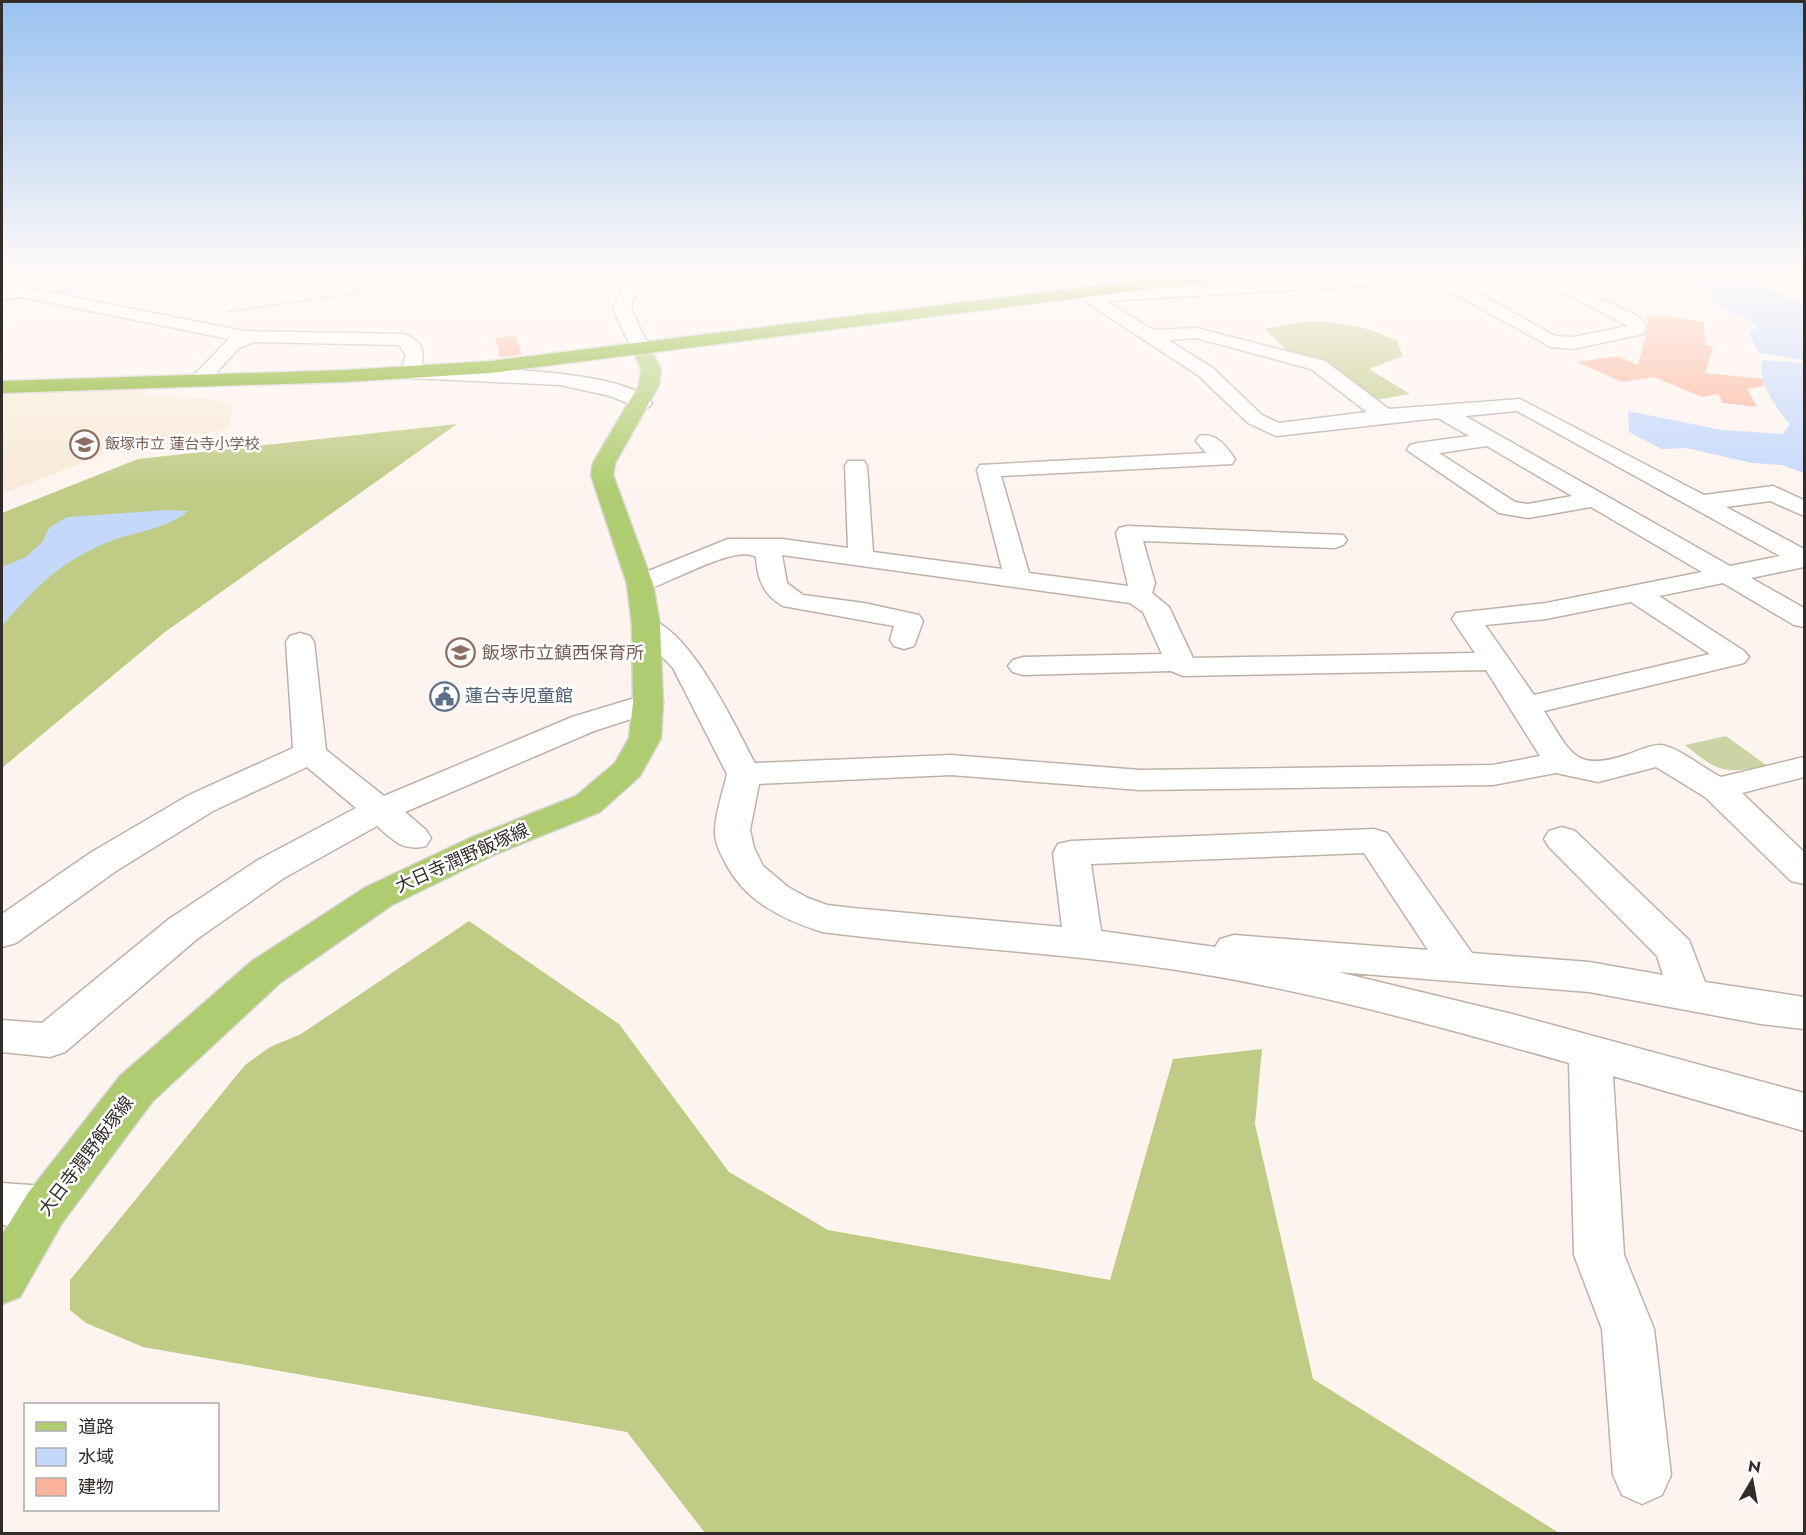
<svg xmlns="http://www.w3.org/2000/svg" width="1806" height="1535" font-family="Jost,'Noto Sans JP',sans-serif">
<rect width="100%" height="100%" fill="#fef4ef"/>
<!-- industrial -->
<path fill="#eceafc" d="M1254,275H1303L1318,282L1199,291L1185,284Z"/>
<!-- education -->
<path fill="#f8ead7" d="M152,386L144,396L205,398L233,406L227,430L189,436L145,453L110,452L2,494V392Z"/>
<!-- green -->
<path fill="#ccd4a4" d="M1726,736L1766,765C1725,775 1718,772 1685,745Z"/>
<!-- forest -->
<g fill="#c0cb85">
<path d="M1310,321C1345,323 1365,326 1397,341L1403,356L1369,369L1410,394L1375,400L1290,353L1265,329Z"/>
<path d="M457,424L165,632L2,768V513L138,459Z"/>
<path d="M469,921L619,1024L729,1172L828,1230L1110,1280L1173,1059L1262,1049L1255,1124L1313,1379L1559,1533H705L627,1432L143,1347L86,1323L70,1310V1280L245,1065L270,1047L301,1034Z"/>
</g>
<!-- water -->
<g fill="#c4d8fc">
<path d="M1682,275H1742L1803,305L1804,360L1759,353L1749,334L1757,326C1750,317 1737,316 1727,311C1709,300 1704,279 1682,275Z"/>
<path d="M1762,360L1804,363V473L1782,465L1752,463L1686,448L1662,449L1629,432L1628,411L1722,430L1783,434L1790,424C1776,408 1757,382 1762,360Z"/>
<path d="M168,510L188,511C164,531 134,531 106,543C58,563 35,588 2,626V567L26,557L43,541L49,528L67,517Z"/>
</g>
<g fill="none" stroke-linecap="round" stroke-linejoin="round">
<!-- stream -->
<path stroke="#c4d8fc" stroke-width="4.5" d="M41,294L191,275"/>
</g>
<!-- building -->
<g fill="#fbb49a">
<path d="M1662,315L1704,322L1705,345L1713,347L1705,373L1764,379V386L1747,389L1757,407L1723,403L1718,394L1702,397L1654,377L1622,382L1577,362L1618,356L1638,365L1648,326L1647,316Z"/>
<path d="M516,336L522,355L500,357L495,338Z"/>
</g>
<g fill="none" stroke-linecap="round" stroke-linejoin="round">
<defs>
<g id="minor">
<path d="M638,275H656C646,287 632,292 631,309L650,349L641,355L632,349L613,309L621,290Z"/>
<path d="M1383,275H1470L1468,278L1455,280L1555,336L1573,337L1628,326L1530,275H1550L1638,316L1646,325L1643,334L1573,349L1551,347L1433,282L1106,301L1153,330L1196,328L1325,361L1389,409L1520,399L1704,495L1773,486L1804,500V516L1770,501L1726,507L1804,549V567L1751,578L1804,608V627L1794,625L1723,583L1659,596L1744,651L1749,657L1744,663L1544,711C1571,753 1574,773 1629,754C1638,751 1650,745 1660,745C1675,745 1706,770 1721,777L1804,757V777L1742,793L1804,852V884L1791,881L1705,797L1656,767L1598,782L1556,773L1493,785L1140,790L951,775L759,784L750,830L754,848L763,866L788,887L808,898L827,905L853,908L1062,927L1053,853L1058,844L1071,841L1374,829L1387,833L1472,953L1589,962L1663,975L1657,956L1549,847L1544,839L1549,831L1562,827L1575,831L1689,940L1705,982L1804,997V1029L1761,1024L1589,992L1338,972L1512,1014L1804,1093V1131L1613,1076L1624,1255L1654,1329L1671,1475L1662,1495L1642,1504L1622,1495L1613,1475L1602,1329L1574,1255L1569,1063C1438,1026 1305,989 1170,969C1055,952 938,947 822,932C781,919 743,900 724,860C719,851 714,839 715,829C716,811 723,792 727,774L673,668L632,625L636,619C682,608 736,729 755,763L951,755L1140,770L1493,765L1540,756L1486,670L1183,676L1171,671L1023,675L1013,672L1008,666L1013,660L1023,657L1162,654L1143,612L1130,603L782,555L787,583L803,595L864,603L919,615L923,621L914,646L904,649L894,646L890,640L894,626L783,606C764,595 757,579 756,557C736,543 665,586 640,592L631,590L627,584L631,578L728,539H782L848,548L845,466L848,461H864L867,466L873,552L1002,569L977,470L980,465L1206,453L1196,441L1199,436C1216,432 1226,446 1235,459L1232,464L1001,476L1029,573L1128,586L1116,533L1119,528L1128,526L1343,535L1347,540L1343,545L1334,548L1143,541L1155,583L1152,593L1169,607L1193,658L1475,653L1452,619L1456,613L1546,603L1702,572L1591,507L1528,518L1499,513L1407,450L1410,445L1418,443L1469,436L1438,418L1276,436L1248,423L1199,376L1073,293L1081,288L1091,292ZM1196,338L1311,369L1367,412L1279,423L1262,415L1213,368L1168,340ZM1517,411L1780,556L1730,566L1465,416ZM1487,446L1572,496L1528,504L1515,502L1439,453ZM1631,602L1710,654L1534,695L1485,625L1546,619ZM1364,853L1428,950L1234,935L1220,939L1215,947L1101,931L1091,864Z"/>
<path d="M22,287L244,331L403,334C420,339 426,350 421,366C464,368 628,368 652,403L649,407L642,409L610,396L560,385L410,378L400,372L406,356L399,345L254,342L239,348L206,384H192L189,380L229,339L22,297L2,300V290Z"/>
<path d="M300,633L310,636L314,642L326,750L384,796L572,717L648,694L659,696L663,703L659,710L594,731L405,812L426,830L431,838L426,846C403,852 393,840 377,826L284,878L197,939L65,1052L50,1057L2,1052V1020L42,1023L169,919L258,860L356,808L307,767L213,811L116,871L16,943L2,947V914L90,853L189,795L293,748L286,642L290,636Z"/>
<path d="M2,1183L45,1186L62,1193L69,1208L62,1223L45,1230L2,1225Z"/>
</g>
<path id="major" d="M641,343L648,345L661,369L659,385L615,463L613,475L653,584L660,625L663,703L661,738L640,776L600,812L496,854L392,905L280,983L152,1102L62,1223L20,1297L2,1304V1235L28,1193L120,1076L252,961L366,887L470,838L576,796L615,763L629,738L633,703L632,625L627,584L591,475L593,463L639,385L641,369L632,349Z"/>
<path id="highway" d="M1184,275H1229L1221,280L490,373L345,382L2,393V381L345,370L490,361Z"/>
</defs>
<!-- minor casing -->
<use href="#minor" stroke="#bfb1a8" stroke-width="3"/>
<!-- major casing -->
<use href="#major" stroke="#d6d5d4" stroke-width="3"/>
<!-- highway casing -->
<use href="#highway" stroke="#d6d5d4" stroke-width="3"/>
<!-- path -->
<path stroke="#9d9591" stroke-width="2" stroke-dasharray="1.5 2" stroke-linecap="butt" d="M227,312L483,275"/>
<!-- minor -->
<use href="#minor" fill="#fff" fill-rule="evenodd"/>
<!-- major -->
<use href="#major" fill="#afcd70" fill-rule="evenodd"/>
<!-- highway -->
<use href="#highway" fill="#7aab10" fill-rule="evenodd"/>
</g>
<!-- sky -->
<linearGradient id="sky" x2="0" y2="1"><stop stop-color="#99c2f0"/><stop offset="0.56" stop-color="#fffaf8"/><stop offset="1" stop-color="#fffaf8" stop-opacity="0"/></linearGradient>
<rect width="1806" height="490" fill="url(#sky)"/>
<!-- icons -->
<defs>
<symbol id="school-ring" viewBox="-11 -11 22 22"><circle r="9.5" fill="#fff" stroke="#8d6e63" stroke-width="1.5"/><path d="M0-5L7-2L0 1L-7-2ZM-4 1L0 2.5L4 1V4Q0 6-4 4Z" fill="#8d6e63"/></symbol>
<symbol id="civic-ring" viewBox="-11 -11 22 22"><circle r="9.5" fill="#fff" stroke="#5c6f8a" stroke-width="1.5"/><path d="M-.6-6.5H3V-4.5H.6V-3L4-1V1h2V6H-6V1h2V-1L-.6-3ZM-1.2 2.5V6h2.4V2.5Z" fill="#5c6f8a"/></symbol>
</defs>
<g fill-rule="evenodd">
<use href="#school-ring" x="68" y="428" width="33" height="33"/>
<use href="#school-ring" x="444" y="636" width="33" height="33"/>
<use href="#civic-ring" x="428" y="680" width="33" height="33"/>
</g>
<g text-anchor="middle" dominant-baseline="central" stroke-width="5" stroke-linejoin="round" paint-order="stroke">
<!-- far-education labels -->
<g font-size="15" fill="#785e54" stroke="#fff" text-anchor="start">
<text x="105" y="444">飯塚市立 蓮台寺小学校</text>
</g>
<!-- education labels -->
<g font-size="18" fill="#785e54" stroke="#fff" text-anchor="start">
<text x="482" y="653">飯塚市立鎮西保育所</text>
</g>
<!-- service labels -->
<g font-size="18" fill="#4e5e75" stroke="#fff" text-anchor="start">
<text x="465" y="696">蓮台寺児童館</text>
</g>
<!-- street labels -->
<g font-size="18" fill="#332d2a" stroke="#fff">
<text transform="translate(462 858) rotate(-24)">大日寺潤野飯塚線</text>
<text transform="translate(86 1156) rotate(-53)">大日寺潤野飯塚線</text>
</g>
</g>
<!-- border -->
<rect width="1806" height="1535" fill="none" stroke="#332d2a" stroke-width="6"/>
<!-- legend -->
<rect x="24" y="1403" width="195" height="108" fill="#ffffff" stroke="#adabaa" stroke-width="1.5"/>
<rect x="36" y="1422" width="30" height="9" fill="#afcd70" stroke="#adabaa" stroke-width="1.5"/>
<text x="78" y="1433" font-size="18" fill="#332d2a">道路</text>
<rect x="36" y="1448" width="30" height="18" fill="#c4d8fc" stroke="#adabaa" stroke-width="1.5"/>
<text x="78" y="1463" font-size="18" fill="#332d2a">水域</text>
<rect x="36" y="1478" width="30" height="18" fill="#fbb49a" stroke="#adabaa" stroke-width="1.5"/>
<text x="78" y="1493" font-size="18" fill="#332d2a">建物</text>
<!-- north arrow -->
<g transform="translate(1752 1481) rotate(10)" stroke="#ffffff" stroke-width="4.5" paint-order="stroke">
<path d="M0-4.5L10 22L0 15L-10 22Z" fill="#332d2a"/>
<text y="-9" font-size="16" font-weight="bold" text-anchor="middle" fill="#332d2a">N</text>
</g>
</svg>
